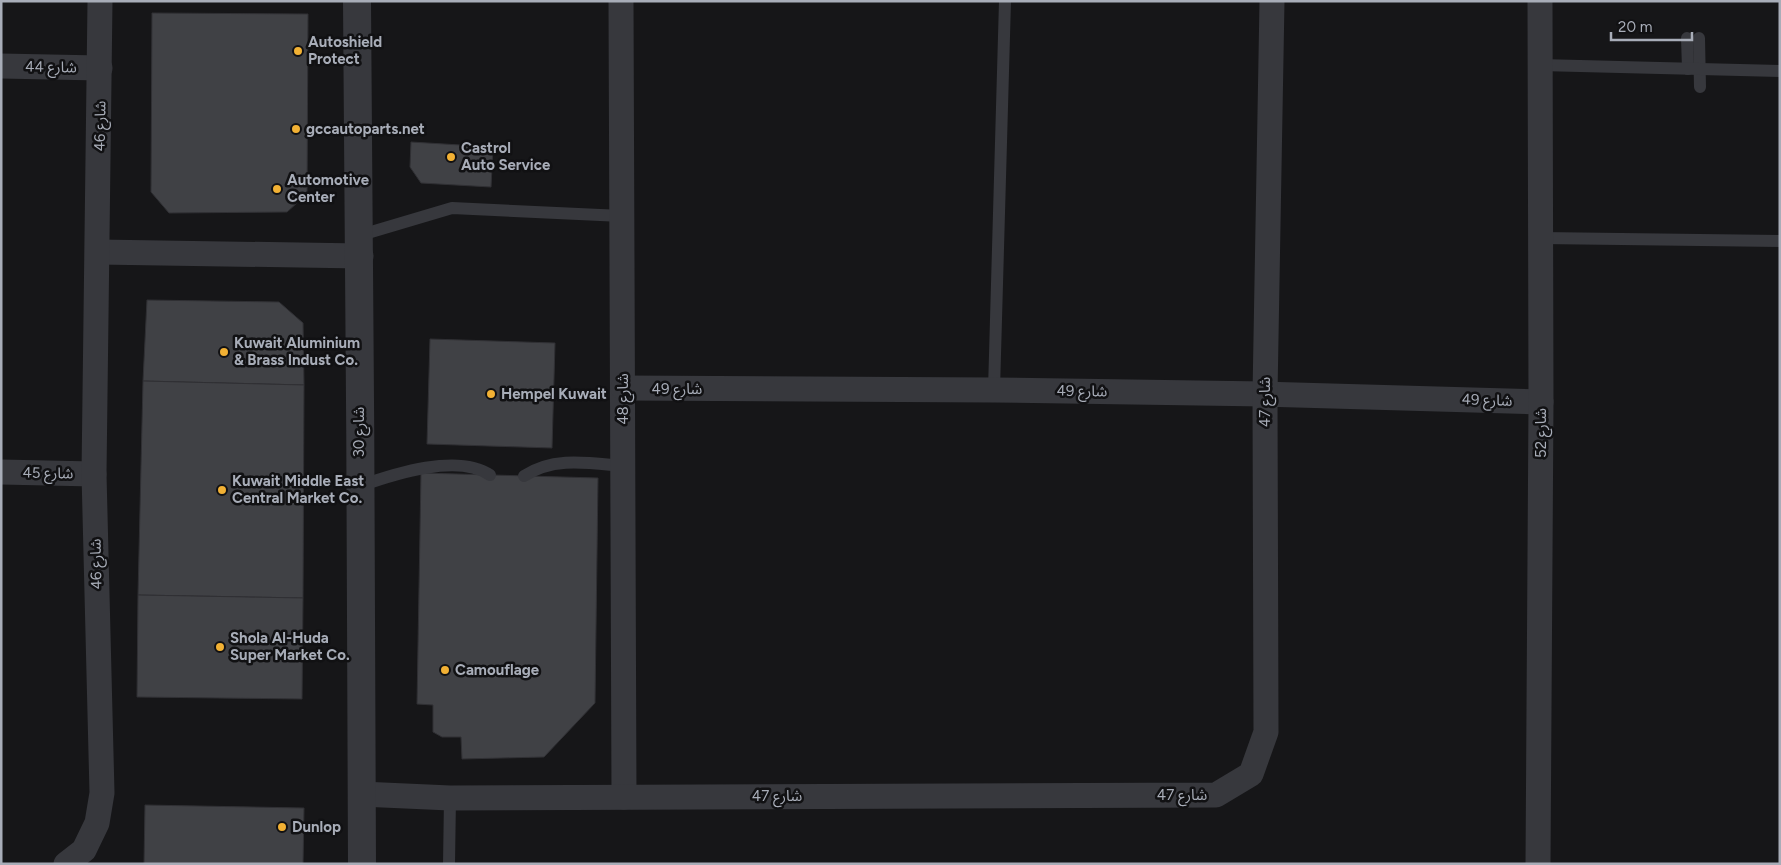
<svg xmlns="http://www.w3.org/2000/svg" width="1781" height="865" font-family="Figtree,'Noto Sans Arabic',sans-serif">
<rect width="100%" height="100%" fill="#161618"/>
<!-- building -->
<g fill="#404145" stroke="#303034">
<path d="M152,13L308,14L307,194L287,212L169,213L151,192Z"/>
<path d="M411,142L493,147L491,187L421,183L410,167Z"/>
<path d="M147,300L279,302L303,323L304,385L143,381Z"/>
<path d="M430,339L555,343L552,448L427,444Z"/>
<path d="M143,381L304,385L303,598L138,595Z"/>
<path d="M421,473L598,478L595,703L544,757L462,759L461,737H442L433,732V705L417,704Z"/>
<path d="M138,595L303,598L302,699L137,697Z"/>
<path d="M145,805L304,808L303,864H144Z"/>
</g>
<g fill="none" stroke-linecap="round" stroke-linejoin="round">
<!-- service -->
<g stroke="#37383d" stroke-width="12">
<path d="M1687,38L1688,69"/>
<path d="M1699,38L1700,87"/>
<path d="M1540,65L1780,71"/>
<path d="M361,235L452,208L622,216"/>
<path d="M1541,238L1780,241"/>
<path d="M994,390L1005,1"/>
<path d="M524,476C554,456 589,463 623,466"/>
<path d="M360,486C394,474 458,453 490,475"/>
<path d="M449,864L450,798"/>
</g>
<!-- minor -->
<g stroke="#37383d" stroke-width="25">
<path d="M621,1L624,797"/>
<path d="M1,66L100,68"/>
<path d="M98,252L361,256"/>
<path d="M623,388L994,390L1265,394L1541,402"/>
<path d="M1,472L94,474"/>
<path d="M361,794L450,798L1216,795L1251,774L1266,732L1265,394L1272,1"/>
<path d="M66,864L84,850L97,823L102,793L94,474L100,1"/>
<path d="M1538,864L1541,402L1540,1"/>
</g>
<!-- tertiary -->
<path stroke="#37383d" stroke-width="28" d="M357,1C361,289 360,576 362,864"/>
</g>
<!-- markers -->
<g fill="#f2b134" stroke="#111113" stroke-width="2">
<circle cx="298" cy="51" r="5"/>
<circle cx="296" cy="129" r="5"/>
<circle cx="451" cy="157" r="5"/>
<circle cx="277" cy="189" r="5"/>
<circle cx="224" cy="352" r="5"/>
<circle cx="491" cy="394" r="5"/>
<circle cx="222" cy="490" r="5"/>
<circle cx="220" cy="647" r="5"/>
<circle cx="445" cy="670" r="5"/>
<circle cx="282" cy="827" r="5"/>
</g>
<g text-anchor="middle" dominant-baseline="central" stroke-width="5" stroke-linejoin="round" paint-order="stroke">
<!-- poi labels -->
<g font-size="15" font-weight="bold" fill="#a8adb8" stroke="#111113" text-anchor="start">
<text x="308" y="42">Autoshield<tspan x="308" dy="17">Protect</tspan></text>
<text x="306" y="129">gccautoparts.net</text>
<text x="461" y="148">Castrol<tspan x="461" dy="17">Auto Service</tspan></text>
<text x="287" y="180">Automotive<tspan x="287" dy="17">Center</tspan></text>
<text x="234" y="343">Kuwait Aluminium<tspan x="234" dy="17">&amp; Brass Indust Co.</tspan></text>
<text x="501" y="394">Hempel Kuwait</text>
<text x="232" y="481">Kuwait Middle East<tspan x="232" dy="17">Central Market Co.</tspan></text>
<text x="230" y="638">Shola Al-Huda<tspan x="230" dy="17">Super Market Co.</tspan></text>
<text x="455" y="670">Camouflage</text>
<text x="292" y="827">Dunlop</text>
</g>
<!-- street labels -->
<g font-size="15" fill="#a8adb8" stroke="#111113">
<text transform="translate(51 67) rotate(1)">شارع 44</text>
<text transform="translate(100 126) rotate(-89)">شارع 46</text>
<text x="677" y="389">شارع 49</text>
<text transform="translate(1082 391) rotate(1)">شارع 49</text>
<text transform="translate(623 399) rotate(-90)">شارع 48</text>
<text transform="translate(1487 400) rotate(2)">شارع 49</text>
<text transform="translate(1265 402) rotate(-90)">شارع 47</text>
<text transform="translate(359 432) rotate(-90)">شارع 30</text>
<text transform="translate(1541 433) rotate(-90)">شارع 52</text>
<text transform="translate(48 473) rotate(1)">شارع 45</text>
<text transform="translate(96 564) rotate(-91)">شارع 46</text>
<text x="1182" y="795">شارع 47</text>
<text x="777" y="796">شارع 47</text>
</g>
</g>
<!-- border -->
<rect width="1781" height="865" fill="none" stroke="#a8adb8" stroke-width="5"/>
<!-- scale -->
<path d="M1611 32v8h81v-8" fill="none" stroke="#a8adb8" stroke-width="2.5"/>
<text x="1618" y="32" font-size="15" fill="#a8adb8" stroke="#111113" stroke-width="4" paint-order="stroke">20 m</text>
</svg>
